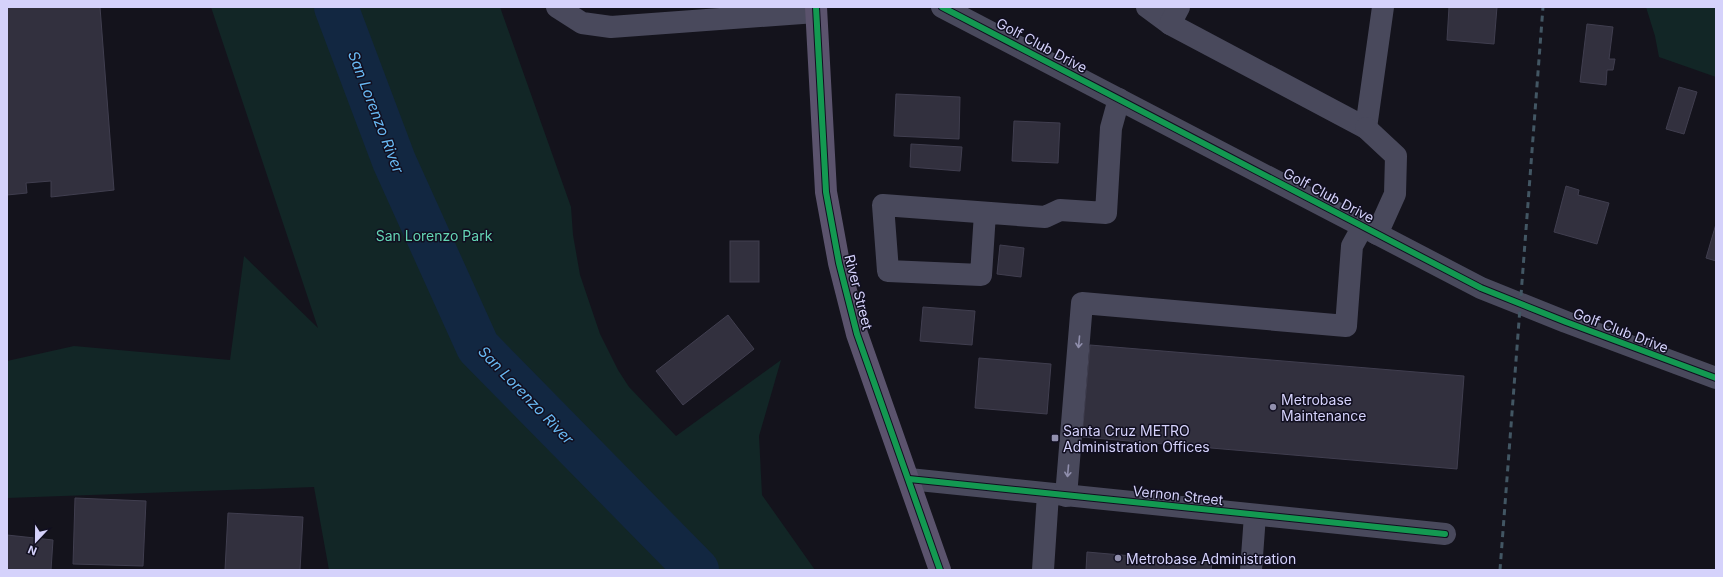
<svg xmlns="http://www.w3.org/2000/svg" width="1723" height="577" font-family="Inter,sans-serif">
<rect width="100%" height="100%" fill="#14131c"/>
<!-- green -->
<g fill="#122626">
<path d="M211,7H500L571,207L573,235L580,275L600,334L618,370L629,387L676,436L781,360L759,436L762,495L815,570H329L314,487L7,498V361L74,346L230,360L244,256L318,328Z"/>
<path d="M1646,7H1716V77L1659,57L1655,36Z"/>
</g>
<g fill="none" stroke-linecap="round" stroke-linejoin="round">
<!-- river -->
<path stroke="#122741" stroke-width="44" d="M336,7L394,161L478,347L697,570"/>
</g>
<!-- building -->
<g fill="#32303e" stroke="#403e4f">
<path d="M7,7H100L114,190L51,197V181L26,183L27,193L7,195Z"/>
<path d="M1449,7H1497L1494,44L1447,40Z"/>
<path d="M1587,24L1613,27L1609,59H1615L1613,70H1607L1606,85L1580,82Z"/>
<path d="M1679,87L1697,92L1684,134L1666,129Z"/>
<path d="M896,94L960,97L959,139L894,136Z"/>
<path d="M1014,121L1060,123L1058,163L1012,161Z"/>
<path d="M911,144L962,147L960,171L910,167Z"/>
<path d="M1566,186L1579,190L1578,195L1609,203L1597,244L1554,232Z"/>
<path d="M1716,224V261L1706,258Z"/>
<rect x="730" y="241" width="29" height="41"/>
<path d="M1000,245L1024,248L1021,277L997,274Z"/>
<path d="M923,307L975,311L972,345L920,341Z"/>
<path d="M728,315L754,349L683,405L656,371Z"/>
<path d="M1090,345L1464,376L1457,469L1082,437Z"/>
<path d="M979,358L1051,364L1047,414L975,408Z"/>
<path d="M75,498L146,501L143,566L73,564Z"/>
<path d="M228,513L303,517L300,570H225Z"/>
<path d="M7,535L53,540L51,570H7Z"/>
<path d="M1087,552L1212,563L1211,570H1086Z"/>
</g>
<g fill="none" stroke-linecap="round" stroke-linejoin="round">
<!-- minor -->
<g stroke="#49495c" stroke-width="22">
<path d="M557,7L582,23L611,27L816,12"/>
<path d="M942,7L1481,288L1566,322L1716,378"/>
<path d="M1147,7L1170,24"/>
<path d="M1179,7L1170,24L1366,128L1383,7"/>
<path d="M1366,128L1396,156L1395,194L1377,234"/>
<path d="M985,213L981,275L888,271L883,205L1045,217L1060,210L1106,213L1111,128L1119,99"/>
<path d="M909,479L1445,534"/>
<path d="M1066,496L1082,303L1346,326L1352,246L1363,226"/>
<path d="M1043,570L1048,494"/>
<path d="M1251,570L1255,515"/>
</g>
<!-- major -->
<path stroke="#5b536d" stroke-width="22" d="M816,7L826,192L839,263L857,334L940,570"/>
<!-- rail -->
<path stroke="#425663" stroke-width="3" stroke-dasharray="6 5" stroke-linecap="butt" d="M1500,570L1543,7"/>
<defs>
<g id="cycleway">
<path d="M816,7L826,192L839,263L857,334L940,570"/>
<path d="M942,7L1481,288L1566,322L1716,378"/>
<path d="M909,479L1445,534"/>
</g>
</defs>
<!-- cycleway casing -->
<use href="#cycleway" stroke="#110f20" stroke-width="8"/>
<!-- cycleway -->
<use href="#cycleway" stroke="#139951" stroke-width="6"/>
</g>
<!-- one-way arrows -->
<defs><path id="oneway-shaft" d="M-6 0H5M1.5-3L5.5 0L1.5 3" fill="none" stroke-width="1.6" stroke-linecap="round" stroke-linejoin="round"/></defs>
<g stroke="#8f8eac">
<use href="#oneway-shaft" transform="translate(1079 342) rotate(95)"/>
<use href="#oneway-shaft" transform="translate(1068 471) rotate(95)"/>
</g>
<!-- markers -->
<g fill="#918fad" stroke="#110f20" stroke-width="1.5">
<circle cx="1273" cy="407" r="4"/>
<rect x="1051" y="434" width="8" height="8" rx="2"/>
<circle cx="1118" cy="558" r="4"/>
</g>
<g text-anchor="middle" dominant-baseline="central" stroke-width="3" stroke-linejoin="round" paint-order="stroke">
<!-- street labels -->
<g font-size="14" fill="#d5d2fb" stroke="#110f20">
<text transform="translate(1042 45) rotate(28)">Golf Club Drive</text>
<text transform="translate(1329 195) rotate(28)">Golf Club Drive</text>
<text transform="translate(859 292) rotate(76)">River Street</text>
<text transform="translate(1621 330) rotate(21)">Golf Club Drive</text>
<text transform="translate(1178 495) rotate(6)">Vernon Street</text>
</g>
<!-- park labels -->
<g font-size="14" fill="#64d5b4" stroke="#110f20">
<text x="434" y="235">San Lorenzo Park</text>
</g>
<!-- poi labels -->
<g font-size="14" fill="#d5d2fb" stroke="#110f20" text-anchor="start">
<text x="1281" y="399">Metrobase<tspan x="1281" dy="16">Maintenance</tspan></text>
<text x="1063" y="430">Santa Cruz METRO<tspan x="1063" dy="16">Administration Offices</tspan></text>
<text x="1126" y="558">Metrobase Administration</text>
</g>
<!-- water labels -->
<g font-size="15" font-style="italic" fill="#68b8f2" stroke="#110f20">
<text transform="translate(376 112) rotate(69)">San Lorenzo River</text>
<text transform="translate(526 395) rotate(46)">San Lorenzo River</text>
</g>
</g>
<!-- border -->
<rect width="1723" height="577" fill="none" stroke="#d5d2fb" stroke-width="16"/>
<!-- north arrow -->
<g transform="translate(36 541) rotate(202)" stroke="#110f20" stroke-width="3" paint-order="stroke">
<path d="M0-3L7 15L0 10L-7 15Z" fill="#d5d2fb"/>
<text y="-6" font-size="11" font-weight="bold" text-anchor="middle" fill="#d5d2fb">N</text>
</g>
</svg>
